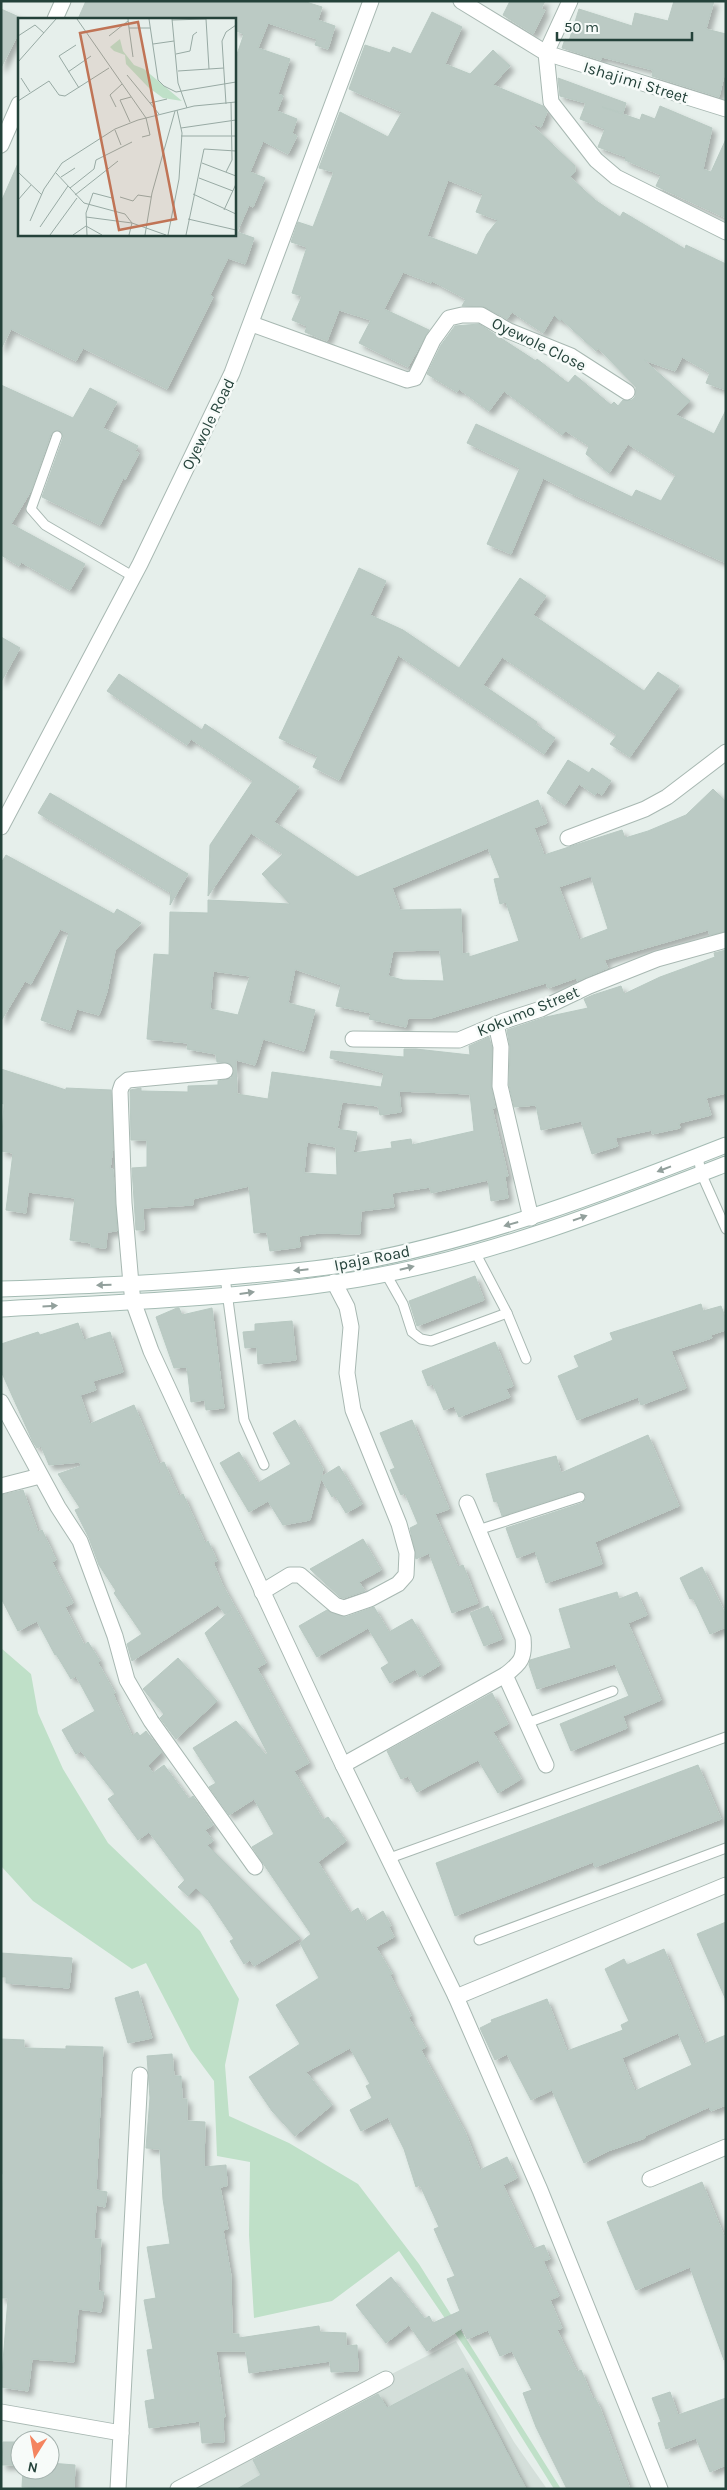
<svg xmlns="http://www.w3.org/2000/svg" width="727" height="2490" font-family="Karla,sans-serif">
<defs>
<filter id="shadow"><feDropShadow dx="4.5" dy="4.5" stdDeviation="2.5" flood-color="#0004"/></filter>
</defs>
<rect width="100%" height="100%" fill="#e6efeb"/>
<!-- built -->
<path fill="#d4dfda" d="M456,2341L514,2442L547,2489H167Z"/>
<!-- green -->
<path fill="#bfe0c8" d="M1,1648L31,1674L38,1713L63,1769L108,1843L200,1931L239,1999L225,2065L229,2116L289,2143L358,2184L419,2264L561,2489H554L474,2361L399,2251L332,2301L254,2318L249,2235L250,2162L217,2156L214,2081L191,2050L146,1963L132,1969L33,1901L1,1866Z"/>
<!-- building -->
<g fill="#bbcac4" stroke="#b8c9c2" fill-rule="evenodd" filter="url(#shadow)">
<path d="M86,1H303L322,7L318,20L335,26L328,49L315,45L317,39L268,23L258,48L290,59L278,94L283,96L277,111L297,119L292,133L297,136L288,154L263,141L250,172L265,178L253,207L249,205L237,232L254,238L245,264L228,258L210,295L213,297L167,389L83,348L76,361L11,329L1,349V202L19,161V234H234V63L244,34L234,30L239,19H78Z"/>
<path d="M510,1H545L541,9L545,10L533,34L503,15Z"/>
<path d="M674,1H714L706,29L726,34V67L719,97L652,76L653,70L602,57L601,60L562,48L565,39L569,41L579,9L632,26L635,13L668,21Z"/>
<path d="M1,9L19,17V32L1,68Z"/>
<path d="M432,12L462,27L445,64L470,74L493,50L510,66L493,85L543,106L547,112L541,127L530,123L575,166V172L570,177L595,200L620,217L623,212L685,249L686,245L726,264V390L706,383L710,373L682,357L675,371L644,360L690,401L676,415L714,434L726,410V563L568,492L569,491L543,478L511,554L487,544L520,468L467,443L476,424L632,497L636,490L661,501L676,475L628,444L609,473L586,454L589,446L566,431L562,435L504,391L489,411L459,389L457,392L427,374L441,345L455,326L479,324L536,361L537,359L568,383L575,375L611,405L614,402L618,406L623,400H632L635,397L636,387L598,348L596,351L561,319L560,321L554,315L543,333L512,312L507,319L485,307L462,306L466,299L432,281L431,283L403,272L384,309L429,330L408,367L359,343L371,320L339,310L327,341L305,332L307,326L292,320L302,296L292,293L307,247L291,242L298,222L313,227L334,172L319,168L340,112L388,137L402,112L349,89L365,45L390,53L393,47L411,54ZM448,180L483,194L476,212L498,220L487,234L477,255L427,236Z"/>
<path d="M558,78L626,103L623,113L602,107L640,120L642,114L655,119L660,106L712,128L703,169L711,172L726,139V218L656,186L661,175L625,160L626,157L598,147L605,129L580,119L586,103L560,96Z"/>
<path d="M1,385L73,418L90,388L117,402L103,428L138,446L135,451L139,453L125,480L123,478L100,525L42,497L63,438L62,432L59,430L51,434L31,491L11,524L85,564L70,590L21,562L19,566L1,555Z"/>
<path d="M359,568L386,581L370,615L403,630L459,668L520,578L546,596L533,615L644,691L658,672L679,686L630,757L610,744L617,735L502,657L483,685L537,722L535,724L555,738L544,754L398,655L339,780L313,767L318,756L279,738Z"/>
<path d="M1,637L20,648L1,682Z"/>
<path d="M119,674L202,730L205,724L299,787L274,822L357,877L538,800L547,823L534,828L544,855L622,830L625,838L648,831L686,815L713,789L726,802V931L710,935L708,930L604,960L608,968L577,981L576,978L548,988L546,983L431,1018H408L406,1027L369,1019L371,1013L336,1006L341,985L295,969L288,1003L315,1010L304,1051L263,1039L255,1065L236,1060L237,1094L268,1099L272,1072L381,1087L384,1073L330,1058L331,1051L404,1057V1049H416L470,1055L469,1046L489,1037L492,1048L491,1086L495,1108H492L508,1176L505,1177L508,1198L491,1201L488,1180L431,1193L430,1187L392,1193L394,1207L361,1211L360,1234L320,1233L299,1236L300,1247L270,1251L267,1232L254,1233L249,1186L193,1199V1205L143,1208L144,1230H136L132,1168L147,1167V1140H131L130,1090L141,1088V1091L188,1092V1086L218,1085V1081L231,1078L234,1071L229,1063L217,1062L216,1054L187,1049L188,1043L147,1039L154,954L169,955L170,912L208,913V900L290,904L262,874L283,854L251,833L208,896L210,845L253,781L191,739L187,745L107,691ZM488,848L500,878L494,879L500,904L506,902L519,941L469,957V953L462,954L461,909L400,910L392,888ZM591,876L608,929L579,940L559,887ZM440,950L444,981L403,980L388,976L393,951ZM213,971L250,976L238,1015L210,1009ZM399,1091L470,1094L474,1131L412,1145L411,1139L391,1142L392,1148L353,1153L357,1132L337,1129L342,1102L378,1106L380,1115L401,1112ZM307,1142L336,1147L337,1175L304,1173Z"/>
<path d="M568,760L589,773L592,768L611,781L602,795L597,792L595,795L579,784L565,805L547,793Z"/>
<path d="M50,793L188,874L170,905L171,890L169,892L38,813Z"/>
<path d="M6,855L114,914L117,909L141,923L115,951L107,992L99,1015L77,1009L70,1030L41,1020L69,933L60,929L31,984L25,981L1,1021V863Z"/>
<path d="M726,950V1093L706,1098L711,1115L679,1123L680,1128L652,1134V1130L615,1138L618,1146L592,1154L581,1121L541,1130L536,1105L514,1107L509,1085L510,1047L507,1030L546,1017L588,1008L584,999L593,995L621,986L624,994L660,977L715,957L714,953Z"/>
<path d="M1,1069L66,1090V1088L111,1090L113,1148L110,1169H113L117,1231L107,1232L106,1248L91,1247V1243L70,1240L75,1198L28,1192L26,1213L6,1210L13,1153L1,1151L4,1104L1,1103Z"/>
<path d="M475,1276L484,1300L417,1326L409,1301Z"/>
<path d="M701,1304L703,1311L721,1306L726,1320V1330L711,1335L712,1338L671,1351L686,1388L641,1405L638,1397L577,1420L558,1376L579,1367L574,1356L613,1340L610,1333Z"/>
<path d="M177,1308H179L182,1315L212,1308L224,1408L206,1410L205,1400L191,1402L187,1367L174,1368L156,1317Z"/>
<path d="M292,1321L296,1360L258,1364L257,1347L245,1348L243,1332L255,1331V1324Z"/>
<path d="M78,1323L84,1340L110,1332L123,1372L93,1381L96,1390L80,1395L90,1424L134,1405L159,1464L164,1462L179,1496L183,1494L205,1543L208,1541L217,1561L213,1562L222,1584L266,1663L257,1668L309,1763L294,1771L323,1820L328,1817L346,1841L318,1862L350,1913L358,1908L365,1922L383,1911L391,1926L389,1927L394,1937L376,1947L392,1974L390,1975L411,2016L409,2018L426,2047L421,2050L465,2132L480,2170L507,2157L517,2178L503,2185L533,2249L544,2245L550,2259L543,2261L559,2296L550,2300L562,2328L557,2330L577,2372L581,2370L593,2399L595,2398L600,2408L630,2489H567L536,2427L523,2393L532,2390L512,2351L500,2356L488,2330L467,2339L462,2328L427,2351L409,2325L386,2343L356,2305L391,2277L425,2319L429,2316L433,2323L460,2311L447,2279L455,2276L434,2229L439,2227L420,2185L416,2187L404,2149L388,2117L361,2131L350,2110L372,2098L366,2086L370,2084L350,2048L306,2072L332,2105L295,2136L272,2111L249,2077L300,2044L276,2005L319,1978L300,1943L311,1934L252,1847L274,1834L254,1799L229,1815L209,1787L216,1783L193,1748L236,1721L266,1755L268,1754L205,1633L231,1610L225,1614L218,1605L132,1661L127,1644L142,1634L114,1593L116,1591L99,1565L89,1538L75,1510L80,1508L58,1474L81,1466L80,1462L49,1465L41,1446L37,1448L33,1442L1,1371V1344L38,1332L40,1335Z"/>
<path d="M495,1342L513,1386L506,1389L510,1397L459,1417L454,1406L444,1410L433,1384L428,1386L422,1371Z"/>
<path d="M295,1420L323,1469L321,1477L339,1466L362,1504L346,1513L335,1495L332,1497L321,1478L310,1520L283,1525L268,1501L249,1512L220,1463L239,1452L258,1483L291,1464L273,1433Z"/>
<path d="M412,1420L449,1509L435,1514L458,1567L463,1565L478,1603L452,1613L429,1553L416,1559L410,1528L418,1524L405,1493L401,1495L390,1470L395,1468L380,1433Z"/>
<path d="M648,1435L679,1506L595,1542L602,1564L546,1583L535,1551L517,1558L506,1528L582,1503L586,1499V1495L578,1491L502,1516L497,1501L494,1502L486,1474L556,1456L561,1473Z"/>
<path d="M23,1490L38,1532L42,1530L56,1560L52,1562L73,1603L65,1607L84,1645L88,1642L100,1661L98,1663L115,1693L113,1694L132,1736L137,1732L140,1736L146,1731L162,1752L148,1766L153,1773L164,1765L189,1799L193,1796L213,1825L205,1830L213,1841L207,1845L300,1938L254,1966L250,1960L244,1964L230,1941L234,1939L208,1900L196,1888L188,1896L178,1887L185,1880L149,1832L138,1840L108,1799L115,1794L81,1751L76,1754L62,1730L95,1711L76,1676L71,1679L56,1654L55,1655L37,1621L18,1631L1,1598V1495Z"/>
<path d="M363,1539L381,1570L359,1582L365,1591L344,1598L340,1597L310,1569Z"/>
<path d="M702,1567L726,1615V1627L710,1634L693,1598L690,1599L680,1578Z"/>
<path d="M617,1592L619,1599L637,1592L647,1615L628,1623L661,1700L623,1716L627,1728L571,1751L560,1724L629,1696L615,1664L537,1689L529,1665L530,1660L571,1648L559,1609Z"/>
<path d="M488,1606L502,1639L484,1646L470,1613Z"/>
<path d="M374,1607L389,1632L412,1619L440,1665L420,1677L415,1669L390,1683L381,1668L389,1663L368,1628L317,1657L299,1626L327,1610L346,1617Z"/>
<path d="M178,1658L217,1701L176,1739L160,1718L164,1714L143,1689Z"/>
<path d="M492,1693L508,1724L493,1732L521,1779L498,1793L478,1760L417,1792L408,1776L401,1779L387,1751Z"/>
<path d="M698,1765L721,1819L595,1867L593,1862L455,1916L436,1863Z"/>
<path d="M726,1922V2000L697,1934Z"/>
<path d="M664,1949L704,2044L726,2035V2105L711,2111L709,2107L645,2136V2138L608,2151L584,2163L552,2090L531,2100L507,2054L495,2060L480,2028L492,2022L491,2020L547,1999L567,2051L623,2030L621,2025L629,2021L605,1969L624,1959L627,1965ZM678,2033L692,2065L635,2091L622,2058Z"/>
<path d="M1,1953L72,1958L69,1988L6,1983V1977H1Z"/>
<path d="M138,1991L152,2038L128,2043L115,1998Z"/>
<path d="M1,2039L24,2040V2048L66,2049V2046L103,2047L96,2190L107,2192L105,2207L96,2205L94,2239H101L98,2291L104,2292L101,2312L78,2309L74,2362L32,2359L28,2391L1,2387L8,2298H1L3,2174L1,2173Z"/>
<path d="M172,2054L174,2076H181L182,2099H187V2121L205,2122L204,2167L226,2165L227,2186L220,2187L228,2229L223,2230L231,2276L232,2334H239V2338L319,2326L320,2332L346,2333V2346L357,2345L358,2371L331,2372L330,2361L249,2373L246,2351H216L225,2417L223,2418L224,2442L202,2443L200,2421L149,2428L145,2401L155,2399L147,2350L153,2349L144,2300L156,2298L147,2247L170,2244L163,2199L160,2149L146,2148L150,2098L147,2056Z"/>
<path d="M702,2182L726,2241L724,2360L690,2267L636,2290L607,2222Z"/>
<path d="M463,2368L526,2489H237L261,2475L253,2460L378,2394L387,2408Z"/>
<path d="M670,2392L678,2415L726,2398V2465L710,2472L696,2438L666,2449L658,2423L661,2422L652,2398Z"/>
<path d="M3,2442H20V2465H2Z"/>
<path d="M50,2463L75,2465L74,2489L22,2487L23,2470H50Z"/>
</g>
<g fill="none" stroke-linecap="round" stroke-linejoin="round">
<defs>
<g id="service">
<path d="M57,436L31,509L45,525L134,577"/>
<path d="M698,1156L701,1173L726,1229"/>
<path d="M475,1252L507,1313L526,1359"/>
<path d="M386,1274L403,1304L412,1332L421,1339L431,1341L507,1313"/>
<path d="M225,1277L244,1420L264,1465"/>
<path d="M478,1530L580,1497"/>
<path d="M527,1723L613,1691"/>
<path d="M387,1859L726,1737"/>
<path d="M479,1940L726,1848"/>
</g>
<g id="minor">
<path d="M461,1L546,53L551,102L596,160L616,177L726,232"/>
<path d="M570,1L546,53L726,109"/>
<path d="M55,19L63,1"/>
<path d="M1,145L19,104"/>
<path d="M252,324L407,380L415,378L433,340L449,318L462,315H481L509,331L571,356L627,392"/>
<path d="M1,827L140,564L232,373L371,1"/>
<path d="M568,838L645,809L667,797L726,752"/>
<path d="M496,1024L501,1047L500,1086L531,1218"/>
<path d="M353,1039L459,1040L504,1021L541,1009L589,986L657,959L726,940"/>
<path d="M225,1071L128,1080L122,1085L120,1091L124,1203L131,1284L133,1301L151,1351L343,1765L456,1997L540,2190L660,2489"/>
<path d="M1,1402L58,1507L80,1541L115,1636L127,1680L151,1721L255,1867"/>
<path d="M1,1486L40,1476"/>
<path d="M262,1592L290,1575H300L335,1605L344,1608L370,1599L398,1584L406,1575L407,1553L399,1524L353,1410L347,1373L351,1327L347,1307L334,1282"/>
<path d="M505,1675L546,1765"/>
<path d="M343,1765L505,1675C521,1663 525,1658 523,1638L467,1503"/>
<path d="M456,1997L726,1885"/>
<path d="M650,2179L726,2147"/>
<path d="M1,2412L121,2433L118,2489"/>
<path d="M121,2433L140,2075"/>
<path d="M178,2489L386,2379"/>
</g>
<g id="secondary">
<path d="M1,1289C84,1286 167,1283 250,1275C286,1272 323,1269 359,1262C486,1238 606,1192 726,1145"/>
<path d="M1,1309C120,1302 241,1299 359,1279C485,1258 607,1210 726,1164"/>
</g>
</defs>
<!-- service casing -->
<use href="#service" stroke="#a8b8b2" stroke-width="11"/>
<!-- minor casing -->
<use href="#minor" stroke="#a8b8b2" stroke-width="17"/>
<!-- secondary casing -->
<use href="#secondary" stroke="#a4bbb3" stroke-width="17"/>
<!-- service -->
<use href="#service" stroke="#fff" stroke-width="9"/>
<!-- minor -->
<use href="#minor" stroke="#fff" stroke-width="15"/>
<!-- secondary -->
<use href="#secondary" stroke="#fff" stroke-width="15"/>
</g>
<!-- one-way arrows -->
<defs><path id="oneway-solid" d="M-6-.8H1V-3.2L6.5 0L1 3.2V.8H-6Z" transform="scale(1.25)"/></defs>
<g fill="#92a09c">
<use href="#oneway-solid" transform="translate(664 1169) rotate(159)"/>
<use href="#oneway-solid" transform="translate(580 1218) rotate(-19)"/>
<use href="#oneway-solid" transform="translate(511 1224) rotate(164)"/>
<use href="#oneway-solid" transform="translate(407 1268) rotate(-14)"/>
<use href="#oneway-solid" transform="translate(301 1270) rotate(174)"/>
<use href="#oneway-solid" transform="translate(104 1285) rotate(178)"/>
<use href="#oneway-solid" transform="translate(247 1293) rotate(-8)"/>
<use href="#oneway-solid" transform="translate(50 1306) rotate(-3)"/>
</g>
<g text-anchor="middle" dominant-baseline="central" stroke-width="5" stroke-linejoin="round" paint-order="stroke">
<!-- street labels -->
<g font-size="16" fill="#24423a" stroke="#f7fbf9">
<text transform="translate(636 82) rotate(17)">Ishajimi Street</text>
<text transform="translate(539 344) rotate(26)">Oyewole Close</text>
<text transform="translate(208 424) rotate(-64)">Oyewole Road</text>
<text transform="translate(528 1011) rotate(-22)">Kokumo Street</text>
<text transform="translate(372 1258) rotate(-11)">Ipaja Road</text>
</g>
</g>
<!-- overview -->
<g transform="translate(18 18)">
<rect width="218" height="218" fill="#e6efeb"/>
<path d="M74,11L92,29L102,21L105,33L116,47L126,51L164,83L145,80L130,69L108,46L107,37L96,33Z" fill="#bfe0c8"/>
<path fill="none" stroke="#98aaa4" stroke-width="1" d="M59,1L128,100L132,117L124,119M110,1L111,10H132M131,1L140,62L146,68L158,74L218,64M154,1L160,65L169,90M188,1L191,51M154,2L188,1M111,10L115,39M0,18L17,7L26,15M91,18L110,3M135,26L156,23M58,27L41,38L61,70M158,36L172,33L175,17L179,14M0,44L38,1M160,53L206,50M50,54L73,38M109,57L141,96M3,60L12,74M0,83L31,63L41,77L47,78L91,50M132,85L149,81M208,86L204,23L208,14L218,7M98,89L92,77L104,66M112,104L102,82L113,79M163,110L218,102M97,112L103,127M163,118H218M184,145L218,158M0,154L24,177M208,154L214,142L213,84M38,155L66,185L107,196L114,205L148,217M43,159L57,150M181,160L215,173M52,170L76,151L78,142L114,124M175,176L218,196M57,177L100,143M102,179L115,183L120,177L133,179M0,182L13,167M206,192L218,166M68,199L114,205L111,217M170,201L218,212M12,203L26,171L44,145L97,111L120,102L176,88L218,84M22,209L50,168M32,217L59,180M55,217L68,208L84,217M69,217L68,195L75,175L94,180M127,217L134,175L157,93M150,217L161,161L164,115L159,92M168,217L186,131L218,133"/>
<path fill="#c07456" fill-opacity="0.15" stroke="#c07456" stroke-width="2.5" d="M120,4L158,201L101,212L62,15Z"/>
<rect width="218" height="218" fill="none" stroke="#24423a" stroke-width="2.5"/>
</g>
<!-- border -->
<rect width="727" height="2490" fill="none" stroke="#24423a" stroke-width="5"/>
<!-- north arrow -->
<g transform="translate(35 2455) rotate(191)"><circle r="24" fill="#f7fbf9" stroke="#a3b1ad"/>
<path d="M0-4L9 19L0 12L-9 19Z" fill="#f4845f"/>
<text y="-8" font-size="14" font-weight="bold" text-anchor="middle" fill="#24423a">N</text>
</g>
<!-- scale -->
<path d="M557 32v8h135v-8" fill="none" stroke="#24423a" stroke-width="2.5"/>
<text x="564" y="32" font-size="15" fill="#24423a" stroke="#f7fbf9" stroke-width="4" paint-order="stroke">50 m</text>
</svg>
